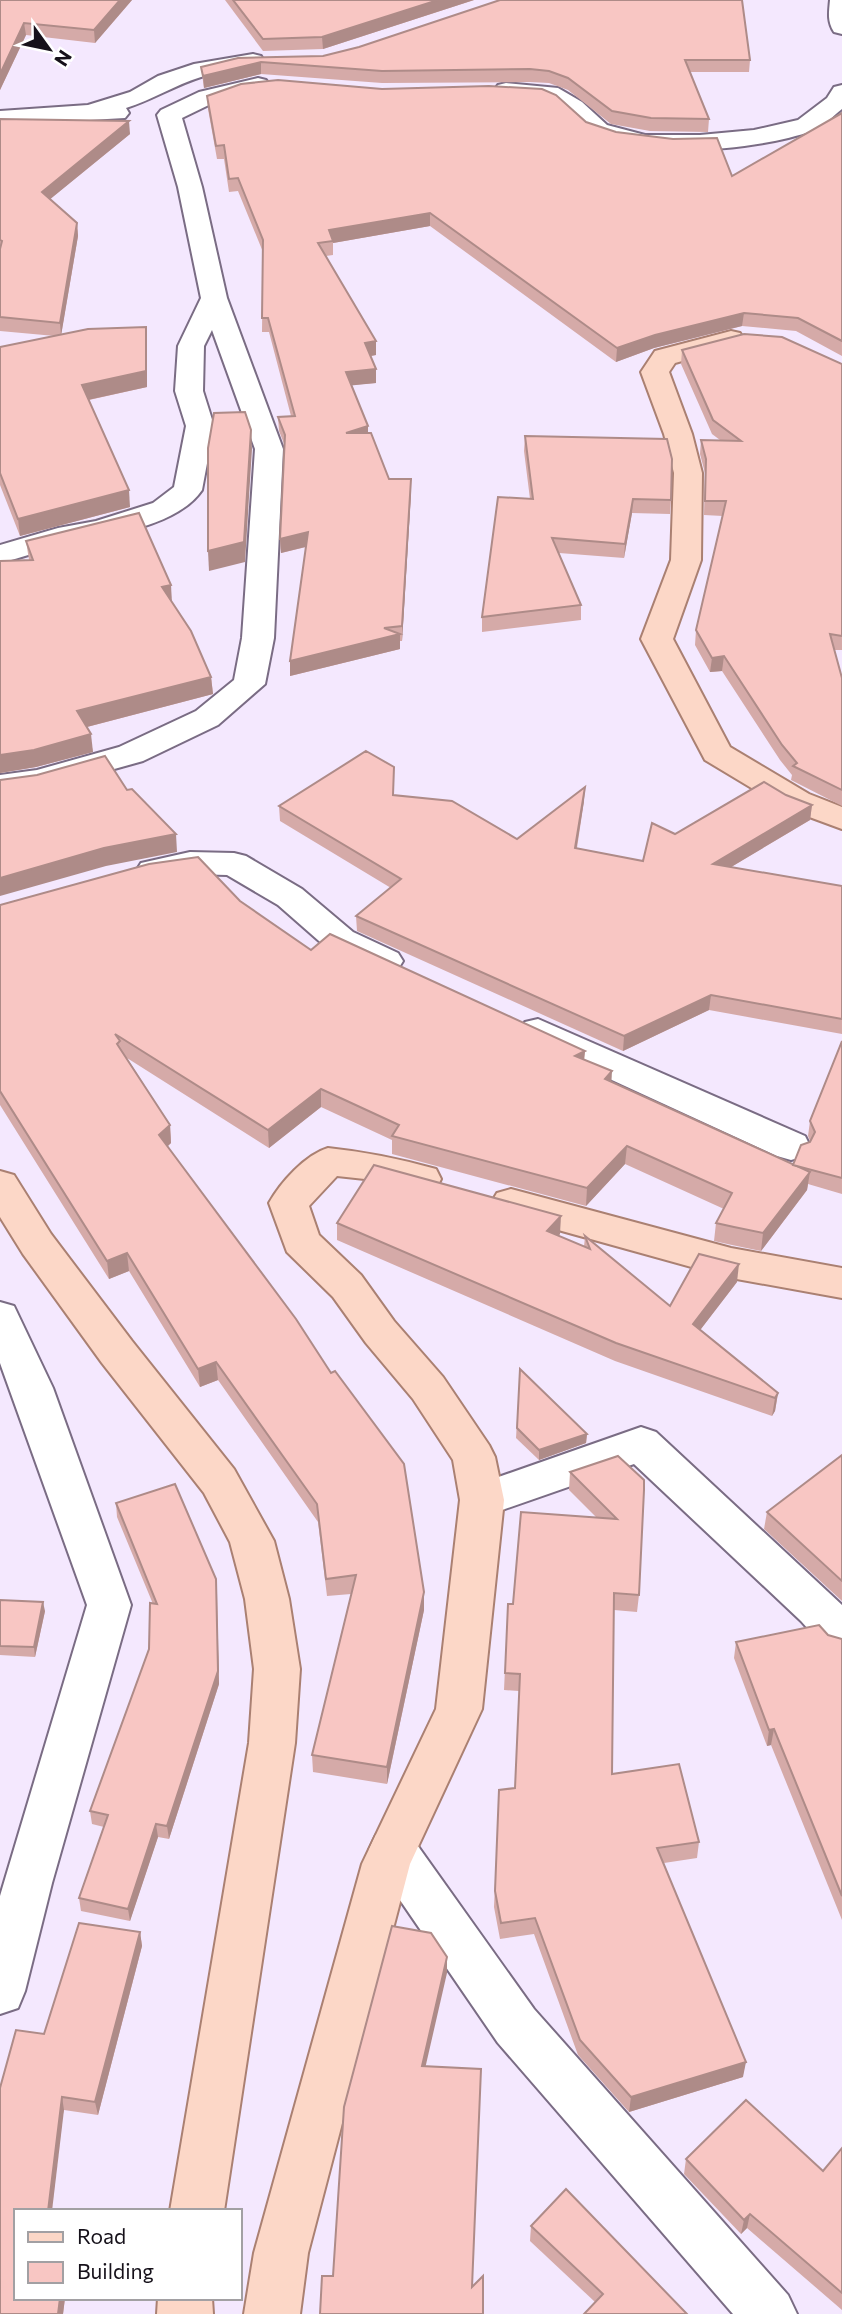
<svg xmlns="http://www.w3.org/2000/svg" width="842" height="2314" font-family="Commissioner,sans-serif">
<rect width="100%" height="100%" fill="#f4e8fe"/>
<g fill="none" stroke-linecap="round" stroke-linejoin="round">
<defs>
<g id="minor">
<path d="M830,0H842V34L834,32C827,21 829,12 830,0Z"/>
<path d="M253,54L261,56L264,61L261,66C242,71 221,71 201,77C175,85 152,100 126,108L129,113L125,118L0,125V111L88,105L130,92L158,76L194,64Z"/>
<path d="M258,78L266,80L270,85L266,90L215,102L182,118L202,187L227,298L283,449L274,638L265,684L218,725L143,761L39,790L0,795V775L37,770L119,747L196,711L234,680L242,638L255,449L212,330L204,346L203,391L214,426L202,490C176,528 105,535 63,545C42,550 21,558 0,563V545L58,528L96,521L153,503L174,487L186,426L175,391L178,346L201,298L178,187L157,115L161,110L199,92Z"/>
<path d="M506,83L558,88L582,102L607,125L645,135H700L754,130L798,120L827,98L834,87L842,85V109C833,116 823,127 812,131C759,150 643,160 592,135C575,127 565,107 545,100C531,95 513,99 498,95L494,90L498,85Z"/>
<path d="M190,852L234,853L246,856L302,889L353,932L398,953L403,961L398,969L385,973L372,969L327,948L278,905L227,875L190,874L153,882L141,879L136,871L141,863Z"/>
<path d="M538,1019L805,1136L810,1146L805,1156L791,1160L777,1156L525,1040L520,1031L525,1022Z"/>
<path d="M0,1302L14,1306L53,1388L131,1605L52,1883L25,1991L18,2008L0,2014V1896L87,1605L0,1363Z"/>
<path d="M641,1427L656,1432L842,1605V1655L826,1649L801,1621L634,1464L482,1517L467,1512L460,1500L467,1488Z"/>
<path d="M393,1828L410,1835L534,2009L788,2295L797,2314H733L498,2043L376,1865L369,1850L376,1835Z"/>
</g>
<g id="major">
<path d="M731,331L740,333L744,339L740,345L675,363L669,372L692,434L702,473L701,560L673,639L730,747L809,794L842,807V829L785,808L705,760L641,639L671,560L674,473L664,434L641,372L655,351Z"/>
<path d="M328,1148C366,1152 400,1159 436,1169L441,1179L436,1189L422,1193L374,1180L337,1176L309,1206L319,1235L361,1275L394,1321L443,1377L489,1445L495,1457L504,1500L482,1709L410,1864L308,2253L300,2314H244L254,2253L362,1864L436,1709L460,1500L453,1460L413,1399L366,1343L333,1297L287,1252L269,1203C281,1182 305,1155 328,1148Z"/>
<path d="M0,1171L14,1175L51,1234L132,1341L234,1469L274,1541L289,1599L300,1669L295,1743L224,2211H170L249,1743L254,1669L245,1599L230,1542L204,1493L102,1363L23,1254L0,1217Z"/>
<path d="M511,1189L731,1248L842,1268V1298L731,1278L497,1213L491,1203L497,1193Z"/>
<path d="M158,2298H212L213,2314H157Z"/>
</g>
</defs>
<!-- minor casing -->
<use href="#minor" stroke="#7a6c84" stroke-width="4"/>
<!-- major casing -->
<use href="#major" stroke="#aa8072" stroke-width="4"/>
<!-- minor -->
<use href="#minor" fill="#fff" fill-rule="evenodd"/>
<!-- major -->
<use href="#major" fill="#fcd7c7" fill-rule="evenodd"/>
</g>
<!-- wall -->
<g fill="#d5aaa8">
<path d="M0,0H132L95,43L26,35L0,90Z"/>
<path d="M225,0H474L323,49L263,51Z"/>
<path d="M238,58L750,60L749,72H690L709,119L708,132L650,131L611,124L568,90L549,83L530,82L382,83L261,74L204,88L201,67Z"/>
<path d="M207,96L586,122L732,176L842,113V356L796,331L742,326L654,348L616,362L430,226L333,243V255L326,256L376,355L370,356L376,369V383L351,385L368,426V433L389,479L411,493L402,641H400V649L290,676V661L306,547L281,553L280,539L285,446L279,431L278,417L291,416L269,332H262L263,252L238,191L229,192L224,159H217L208,109Z"/>
<path d="M0,119L130,134L50,199L77,223L78,236L61,335L147,344V387L89,400L130,507L20,536L0,485V347L55,336L0,331Z"/>
<path d="M682,350L842,364V650H834L842,678V806L791,780L792,775L780,760L722,671L710,672L695,645L696,630L723,516L704,515L705,473L700,454L701,440H720L712,434L681,364Z"/>
<path d="M525,436L671,500L670,514L632,513L624,558L559,553L581,605V620L482,632V617L530,499L524,451Z"/>
<path d="M26,541L172,602L211,677L213,694L87,727L93,752L36,767L0,773V562L29,560Z"/>
<path d="M394,767V795L517,839L584,801L577,848L643,861L675,834L786,795L812,805L810,820L731,867L842,886V1034L709,1010L623,1051L357,931L356,916L391,888L280,821L279,806Z"/>
<path d="M240,901L311,950L585,1051L584,1060L611,1082L793,1165L810,1141L808,1136L810,1121L842,1041V1194L808,1184L807,1190L761,1251L732,1245L714,1241L716,1223L724,1209L625,1164L586,1206L392,1154V1140L321,1107L269,1148L127,1058L170,1125L171,1143L167,1147L424,1610L387,1784L313,1772L312,1755L351,1594L327,1596L318,1522L218,1380L200,1387L129,1271L109,1279L0,1105V905Z"/>
<path d="M337,1223L560,1234L558,1236L584,1247L585,1236L670,1306L737,1282L700,1330L778,1393L775,1411L772,1416L615,1361L337,1240Z"/>
<path d="M520,1369L587,1434L586,1443L539,1460L516,1438Z"/>
<path d="M842,1455V1601L764,1529L767,1512Z"/>
<path d="M618,1456L639,1595L637,1612L614,1610L612,1774L699,1842L697,1858L664,1863L743,2077L629,2112L578,2055L534,1934L500,1939L494,1907L499,1790L515,1788L519,1691L504,1690L508,1604H513L597,1518L569,1490L570,1472Z"/>
<path d="M116,1503L217,1593L219,1684L169,1839L158,1837L130,1921L81,1911L79,1898L104,1827L92,1824L90,1811L149,1649L153,1604L117,1517Z"/>
<path d="M0,1600L45,1611L35,1657L0,1655Z"/>
<path d="M842,1639V1920L771,1745L767,1746L734,1658L736,1642Z"/>
<path d="M140,1932L142,1946L98,2115L64,2110L16,2298H65L63,2314H0L44,2034Z"/>
<path d="M842,2148V2310L747,2228L741,2234L684,2174L686,2159L823,2171Z"/>
<path d="M531,2226L687,2314L595,2302L530,2241Z"/>
</g>
<!-- shaded-wall -->
<g fill="#ae8b88">
<path d="M120,0H132L95,43L94,30Z"/>
<path d="M438,0H474L323,49L322,37Z"/>
<path d="M24,23L26,35L0,90V74Z"/>
<path d="M261,62V74L204,88L203,76Z"/>
<path d="M129,121L130,134L43,205L42,192Z"/>
<path d="M430,213V226L333,243L329,230Z"/>
<path d="M77,223L78,236L61,336L60,323Z"/>
<path d="M744,313L742,326L654,348L616,362L617,348L655,335Z"/>
<path d="M146,327L147,344V387L83,401L82,385Z"/>
<path d="M376,341V355L365,357V343Z"/>
<path d="M376,369V383L346,386V372Z"/>
<path d="M368,426V440L346,433Z"/>
<path d="M251,430L252,449L245,562L209,571L208,551Z"/>
<path d="M411,479V493L402,641V626Z"/>
<path d="M129,490L130,507L20,536L18,519Z"/>
<path d="M633,499L632,513L624,558L625,544Z"/>
<path d="M308,532L309,546L281,553L280,539Z"/>
<path d="M171,585L172,603L162,587Z"/>
<path d="M400,634V649L290,676V661Z"/>
<path d="M724,656L722,671L710,672L712,658Z"/>
<path d="M211,677L213,694L79,729L77,711Z"/>
<path d="M91,734L93,752L36,767L0,773V755Z"/>
<path d="M585,787L584,801L574,863L575,848Z"/>
<path d="M812,805L810,820L711,879L713,864Z"/>
<path d="M176,834L177,852L106,866L0,896V878L104,848Z"/>
<path d="M711,995L709,1010L623,1051L624,1036Z"/>
<path d="M585,1051L583,1069L575,1056Z"/>
<path d="M612,1071L611,1089L605,1079Z"/>
<path d="M321,1089V1107L269,1148L268,1130Z"/>
<path d="M170,1125L171,1143L160,1153L159,1135Z"/>
<path d="M627,1146L625,1164L586,1206L587,1188Z"/>
<path d="M810,1172L807,1190L761,1251L763,1233Z"/>
<path d="M561,1216L560,1234L546,1249L547,1231Z"/>
<path d="M127,1253L129,1271L109,1279L107,1261Z"/>
<path d="M739,1264L737,1282L691,1342L693,1324Z"/>
<path d="M216,1362L218,1380L200,1387L198,1369Z"/>
<path d="M778,1393L775,1411L772,1416L775,1398Z"/>
<path d="M587,1434L586,1443L539,1460V1450Z"/>
<path d="M216,1579L219,1684L169,1839L167,1826Z"/>
<path d="M424,1592V1610L387,1784V1767Z"/>
<path d="M43,1602L45,1611L35,1657L34,1647Z"/>
<path d="M774,1729L771,1745L767,1746L769,1730Z"/>
<path d="M156,1824L158,1837L130,1921L128,1909Z"/>
<path d="M140,1932L142,1946L98,2115L95,2102Z"/>
<path d="M447,1957V1973L422,2082V2066Z"/>
<path d="M746,2062L743,2077L629,2112L631,2097Z"/>
<path d="M62,2097L64,2110L52,2211H48Z"/>
<path d="M750,2214L747,2228L741,2234L744,2220Z"/>
<path d="M60,2298H65L63,2314H58Z"/>
</g>
<!-- building -->
<g fill="#f8c6c3" stroke="#ae8b88" stroke-width="2">
<path d="M0,0H120L94,30L24,23L0,74Z"/>
<path d="M233,0H438L322,37L263,39Z"/>
<path d="M500,0H742L750,60H685L709,119L651,118L612,111L568,78L549,71L530,69L382,71L261,62L203,76L201,67L238,58L323,56L359,47Z"/>
<path d="M278,80L382,89L489,86L542,89L556,95L586,122L616,132L673,139L717,138L732,176L842,113V341L798,318L744,313L655,335L617,348L430,213L329,230L333,241L318,243L376,341L365,343L376,369L346,372L368,426L346,433H371L389,479H411L402,626L384,628L400,634L290,661L308,532L280,539L285,435L278,417L295,416L268,318H262L263,240L238,178L229,179L224,145L216,146L207,96L241,84Z"/>
<path d="M0,119L129,121L42,192L77,223L60,323L0,317V249L2,241L0,240Z"/>
<path d="M146,327V371L82,385L129,490L18,519L0,473V347L88,329Z"/>
<path d="M744,334L782,337L842,364V636L830,634L842,678V790L793,766L797,763L782,745L724,656L712,658L696,630L726,501H705L706,459L701,440L741,441L713,420L682,350Z"/>
<path d="M245,412L251,430L244,542L208,551V448L214,413Z"/>
<path d="M525,436L667,439L672,459L671,500L633,499L625,544L552,538L581,605L482,617L498,497L533,499Z"/>
<path d="M139,513L171,585L162,587L191,631L211,677L77,711L91,734L34,750L0,755V561L33,560L26,541Z"/>
<path d="M366,751L394,767L393,795L452,801L517,839L585,787L575,848L643,861L652,823L675,834L764,782L786,795L812,805L713,864L842,886V1019L711,995L624,1036L356,916L401,879L279,806Z"/>
<path d="M105,756L127,790L132,789L176,834L104,848L0,878V780L37,775Z"/>
<path d="M198,857L240,901L311,950L330,934L585,1051L575,1056L612,1071L605,1079L810,1172L763,1233L734,1227L716,1223L732,1193L627,1146L587,1188L392,1136L399,1125L321,1089L268,1130L115,1034L120,1041L117,1044L170,1125L159,1135L296,1319L331,1373L335,1371L404,1464L424,1592L387,1767L312,1755L356,1575L326,1579L317,1504L216,1362L198,1369L127,1253L107,1261L0,1091V905L149,864Z"/>
<path d="M842,1041V1178L793,1165L801,1145L810,1142L815,1132L810,1121Z"/>
<path d="M374,1165L561,1216L547,1231L590,1249L585,1236L670,1306L699,1254L739,1264L693,1324L778,1393L775,1398L616,1343L337,1223Z"/>
<path d="M520,1369L587,1434L539,1450L517,1428Z"/>
<path d="M842,1455V1581L767,1512Z"/>
<path d="M618,1456L644,1480V1490L639,1595L614,1593L612,1774L679,1764L699,1842L657,1848L746,2062L631,2097L580,2040L535,1918L501,1923L495,1891L499,1790L515,1788L520,1674L505,1673L508,1604H513L521,1512L617,1519L570,1472Z"/>
<path d="M175,1484L216,1579L218,1671L167,1826L156,1824L128,1909L79,1898L108,1815L90,1811L149,1649L150,1603L157,1604L116,1503Z"/>
<path d="M0,1600L43,1602L34,1647L0,1646Z"/>
<path d="M819,1625L828,1635L842,1639V1896L774,1729L769,1730L736,1642Z"/>
<path d="M79,1923L140,1932L95,2102L62,2097L48,2211H16V2298H60L58,2314H0V2088L16,2030L44,2034Z"/>
<path d="M392,1926L431,1933L447,1957L422,2066L481,2069L472,2287L483,2276V2314H320L322,2276H333L344,2107Z"/>
<path d="M746,2100L823,2171L842,2148V2293L750,2214L744,2220L686,2159Z"/>
<path d="M566,2189L687,2314H584L603,2294L531,2226Z"/>
</g>
<!-- legend -->
<rect x="14" y="2209" width="228" height="91" fill="#ffffff" stroke="#a2a0a3" stroke-width="2"/>
<rect x="28" y="2232" width="35" height="10" fill="#fcd7c7" stroke="#a2a0a3" stroke-width="2"/>
<text x="77" y="2244" font-size="21" fill="#16111a">Road</text>
<rect x="28" y="2262" width="35" height="21" fill="#f8c6c3" stroke="#a2a0a3" stroke-width="2"/>
<text x="77" y="2279" font-size="21" fill="#16111a">Building</text>
<!-- north arrow -->
<g transform="translate(49 49) rotate(123)" stroke="#ffffff" stroke-width="5" paint-order="stroke">
<path d="M0-5L12 26L0 18L-12 26Z" fill="#16111a"/>
<text y="-10" font-size="19" font-weight="bold" text-anchor="middle" fill="#16111a">N</text>
</g>
</svg>
